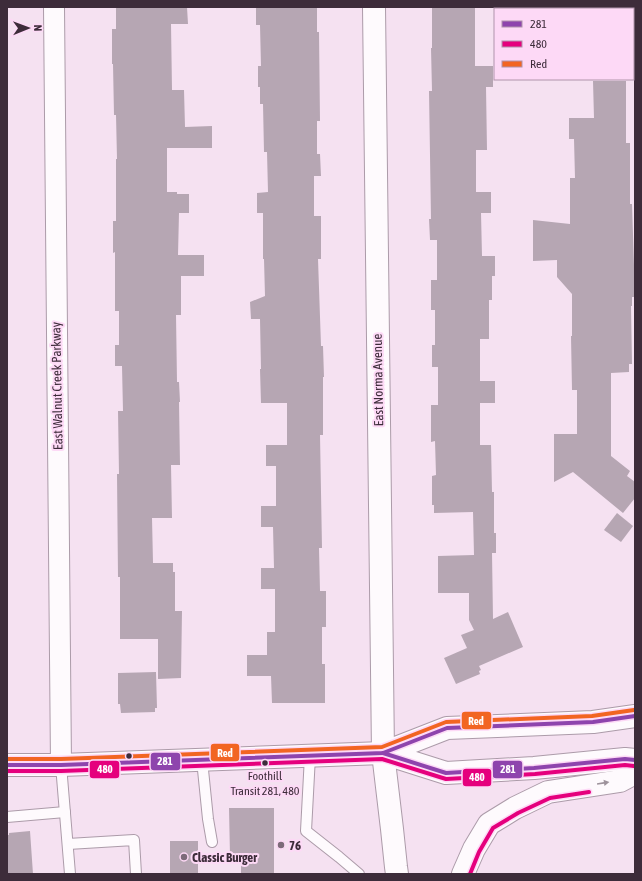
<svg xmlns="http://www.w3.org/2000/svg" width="642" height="881" font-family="'Asap Condensed',sans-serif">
<rect width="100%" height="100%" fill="#f5e1f1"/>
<!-- building -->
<g fill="#b6a6b3">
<path d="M116,7H187L188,24H171L172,90H184L185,127L212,126V148H167V192H177V194H189V213H179L178,255H204V276H181V315H176L177,382H179L180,402H179L180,465H171L172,518H152L153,563H173V572H175V611H182L181,678L158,679V639H120V577H118L117,474H119L118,411H123L122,366H115V345H119V311H115V252L113,253V221H116V159H117L116,115H114L113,64H112V29H116Z"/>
<path d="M256,7H317V32H319L320,121H317V154H320L321,176H314V216H321V259H318L321,346H323L324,377H323V435H320L322,548H319L320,591H326V627H322V664H325V703H272L271,676H247V655H267V632H275V589H261V568H274L273,527H261V506H276V466H266V445H287V403H261L260,369H261L260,319H251L250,302L265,296L264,259H263V213H257V193L268,192L267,152H264L263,104H260V87H258V66H261L260,25H256Z"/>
<path d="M432,7H475V66H493V87H486L487,150H476V192H491V213H481L482,256H495V276H492V300H489V339H480V381H495V403H480V445H491L492,492H494V533H496V553H492L493,619L508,612L523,647L479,666L481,670L479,671L480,674L456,684L444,658L467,648L461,635L474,630L469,620V593H438V556L474,555L473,512L434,513V505H432V476L436,475L435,441L431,442V405H438V367H432V345H435V310H431V280H437V240H430L429,219H431L429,91H432L431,48H432Z"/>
<path d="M593,81H626V143H630V204H632L634,265V297H632V306H631L632,364H629V372L611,373V456L630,471L627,476L635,482V498L623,513L573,472L554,482V434H577V390H572L571,336H572V294L557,277V260L533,261V220L570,224V178H575L574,139H569V118H594Z"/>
<path d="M617,513L633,526L621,542L604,530Z"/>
<path d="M156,672L157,708H155V712L121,713L120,704H118V673Z"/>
<path d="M229,808H274V874H241V856H230Z"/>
<path d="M30,831L33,874H7V835H9V833Z"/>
<rect x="170" y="841" width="28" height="33"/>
</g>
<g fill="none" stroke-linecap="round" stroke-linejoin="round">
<defs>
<g id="service">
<path d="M310,756L306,831L339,857L359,874"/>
<path d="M202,760L208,819L212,842"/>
<path d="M61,765L70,874"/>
<path d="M7,817L65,812"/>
<path d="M68,844L134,840L136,874"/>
</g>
<path id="minor" d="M54,7L61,765"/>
<path id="tertiary" d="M374,7L383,753"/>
<g id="secondary">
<path d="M383,753L446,773L534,768L625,759L635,760"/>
<path d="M383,753L392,829L396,867L397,874"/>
<path d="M7,765H61L383,753L447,728L593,722L635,716"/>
<path d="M463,874L474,849L489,824L515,808L548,792L620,781L635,773"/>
</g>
</defs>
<!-- service casing -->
<use href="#service" stroke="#ac9ba9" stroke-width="12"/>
<!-- minor casing -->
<use href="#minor" stroke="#ac9ba9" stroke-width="22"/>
<!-- tertiary casing -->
<use href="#tertiary" stroke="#ac9ba9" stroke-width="24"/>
<!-- secondary casing -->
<use href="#secondary" stroke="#ac9ba9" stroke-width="24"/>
<!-- service -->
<use href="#service" stroke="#fefafd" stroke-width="10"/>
<!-- minor -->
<use href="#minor" stroke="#fefafd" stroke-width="20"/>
<!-- tertiary -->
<use href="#tertiary" stroke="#fefafd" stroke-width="22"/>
<!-- secondary -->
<use href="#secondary" stroke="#fefafd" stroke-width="22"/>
<defs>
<g id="bus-1">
<path d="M383,753L446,773L534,768L625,759L635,760"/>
<path d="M7,765H61L383,753L447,728L593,722L635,716"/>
</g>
<g id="bus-2">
<path d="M7,771H61L382,759L446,779L535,774L625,765L634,766"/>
<path d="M470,874L479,852L493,828L518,813L550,798L589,792"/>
</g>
<path id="bus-3" d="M7,759H61L382,747L446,722L592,716L634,710"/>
</defs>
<!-- bus-1 casing -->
<use href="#bus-1" stroke="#fdd9f6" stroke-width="7"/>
<!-- bus-2 casing -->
<use href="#bus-2" stroke="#fdd9f6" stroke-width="7"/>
<!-- bus-3 casing -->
<use href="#bus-3" stroke="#fdd9f6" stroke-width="7"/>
<!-- bus-1 -->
<use href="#bus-1" stroke="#8e44ad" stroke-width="4"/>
<!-- bus-2 -->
<use href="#bus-2" stroke="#e5007d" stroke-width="4"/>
<!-- bus-3 -->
<use href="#bus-3" stroke="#f26522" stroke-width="4"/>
</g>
<!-- one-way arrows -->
<defs><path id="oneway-solid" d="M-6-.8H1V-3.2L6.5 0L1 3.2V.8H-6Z"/></defs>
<use fill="#9e939c" href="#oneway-solid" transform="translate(603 783) rotate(-9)"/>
<!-- markers -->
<g fill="#3d2c3a" stroke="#fdd9f6" stroke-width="1.5">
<circle cx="129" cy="756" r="3.5"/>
<circle cx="265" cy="763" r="3.5"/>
</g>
<g fill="#7d6b7a" stroke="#fdd9f6" stroke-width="1.5">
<circle cx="281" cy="845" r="4"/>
<circle cx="184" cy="857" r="4"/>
</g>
<g text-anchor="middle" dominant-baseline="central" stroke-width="4" stroke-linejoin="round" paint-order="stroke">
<!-- bus labels -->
<g font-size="12" fill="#3d2c3a" stroke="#fdd9f6">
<text x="265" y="776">Foothill<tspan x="265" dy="15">Transit 281, 480</tspan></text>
</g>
<!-- street labels -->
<g font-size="13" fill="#3d2c3a" stroke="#fdd9f6">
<text transform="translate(378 380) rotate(-91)">East Norma Avenue</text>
<text transform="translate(57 386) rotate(-91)">East Walnut Creek Parkway</text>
</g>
<!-- poi labels -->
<g font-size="13" font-weight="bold" fill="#3d2c3a" stroke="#fdd9f6" text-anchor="start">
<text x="289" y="845">76</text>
<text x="192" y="857">Classic Burger</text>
</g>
</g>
<g stroke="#fdd9f6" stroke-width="1.5">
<rect x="461" y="711" width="31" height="19" rx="4" fill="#f26522"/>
<rect x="210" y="743" width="30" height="19" rx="4" fill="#f26522"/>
<rect x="150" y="752" width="31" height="19" rx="4" fill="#8e44ad"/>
<rect x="89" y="760" width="31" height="19" rx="4" fill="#e5007d"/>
<rect x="492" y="760" width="31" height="19" rx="4" fill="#8e44ad"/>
<rect x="462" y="768" width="30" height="19" rx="4" fill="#e5007d"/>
</g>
<g font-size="11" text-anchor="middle" font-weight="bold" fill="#fff">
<text x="476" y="725">Red</text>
<text x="225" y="757">Red</text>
<text x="165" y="765">281</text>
<text x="105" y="773">480</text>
<text x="508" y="773">281</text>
<text x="477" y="781">480</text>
</g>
<!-- border -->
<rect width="642" height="881" fill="none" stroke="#3d2c3a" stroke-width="16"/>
<!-- legend -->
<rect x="494" y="8" width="140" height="72" fill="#fdd9f6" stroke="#b094ab"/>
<rect x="502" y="21" width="20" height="6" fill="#8e44ad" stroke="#b094ab"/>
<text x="530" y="28" font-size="12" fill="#3d2c3a">281</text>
<rect x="502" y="41" width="20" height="6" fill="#e5007d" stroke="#b094ab"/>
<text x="530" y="48" font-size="12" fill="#3d2c3a">480</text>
<rect x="502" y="61" width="20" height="6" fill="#f26522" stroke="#b094ab"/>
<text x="530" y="68" font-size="12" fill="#3d2c3a">Red</text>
<!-- north arrow -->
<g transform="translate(28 28) rotate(89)" stroke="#fdd9f6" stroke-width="3" paint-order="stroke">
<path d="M0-3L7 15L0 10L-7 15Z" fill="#3d2c3a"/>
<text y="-6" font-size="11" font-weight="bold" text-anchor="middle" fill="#3d2c3a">N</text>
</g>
</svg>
